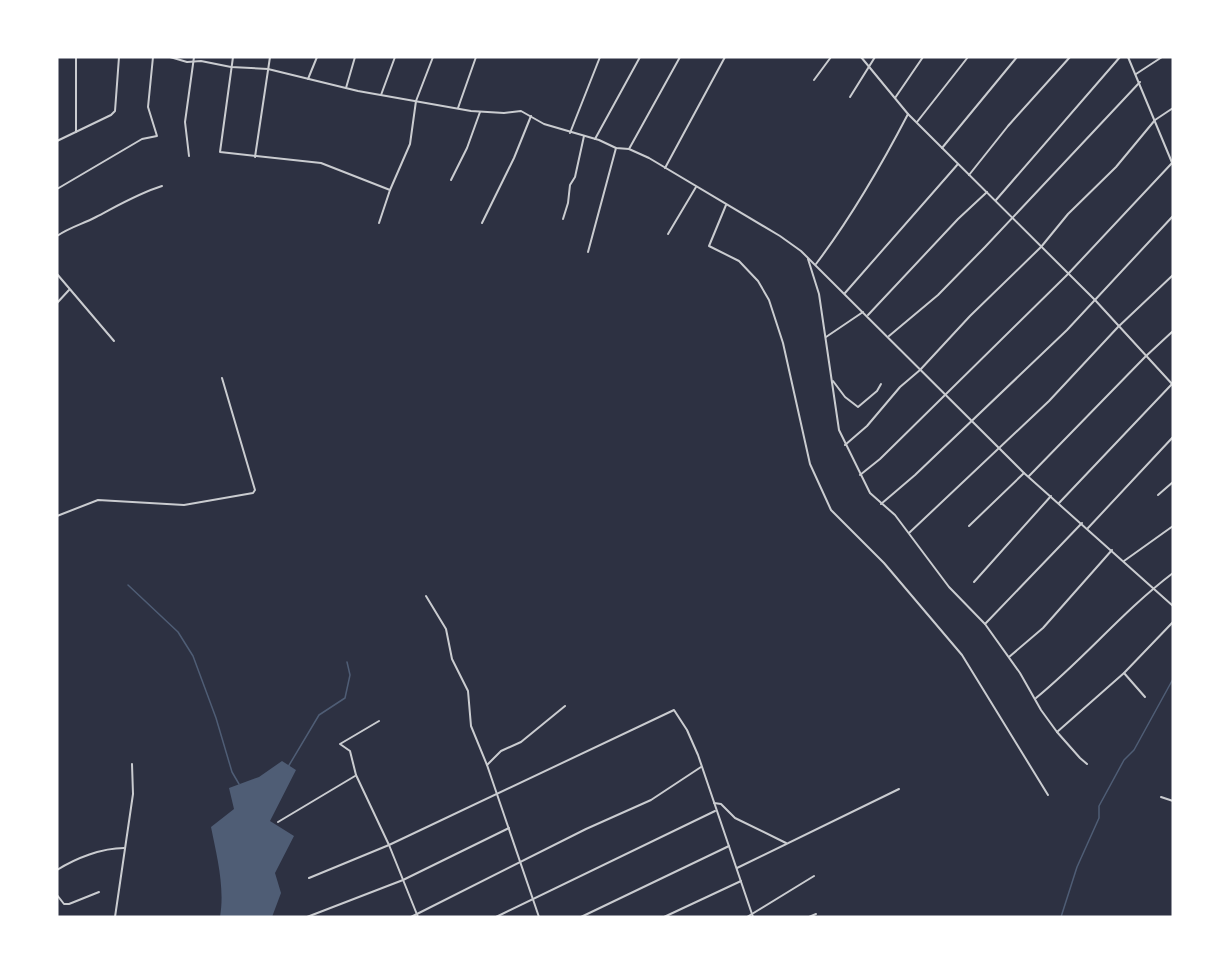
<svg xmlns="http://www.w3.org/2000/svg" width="1230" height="974" font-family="'Fira Sans Condensed',sans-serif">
<rect width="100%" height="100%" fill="#2d3142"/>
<!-- water -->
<path fill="#4f5d75" d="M282,761L296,770L270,821L294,836L275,873L281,893L272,917H220C225,887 217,857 211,827L234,809L229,788L259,777Z"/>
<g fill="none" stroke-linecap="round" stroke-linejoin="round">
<!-- stream -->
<g stroke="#4f5d75" stroke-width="1.5">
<path d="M128,585L178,632L193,656L216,718L232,772L239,784"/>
<path d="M288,767L319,715L345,698L350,675L347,662"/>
<path d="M1061,917L1077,867L1099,818V806L1124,760L1134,750L1173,679"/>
</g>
<!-- minor -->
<g stroke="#caccd0" stroke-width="2">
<path d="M76,57V132"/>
<path d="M170,57L187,62L201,61L231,67L268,69L358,91L471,111L504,113L521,111L544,124L599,140L616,148L629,149L649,158L780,236L801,251L1024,473L1173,606"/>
<path d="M233,57L220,152L321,163L390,190"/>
<path d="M861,57L908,114L1095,300L1173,385"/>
<path d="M1128,57L1173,165"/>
<path d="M1136,74L1162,57"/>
<path d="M308,79L317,57"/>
<path d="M814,80L831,57"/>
<path d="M346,88L355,57"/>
<path d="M381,95L395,57"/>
<path d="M850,97L875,57"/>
<path d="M895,98L923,57"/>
<path d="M458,108L476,57"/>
<path d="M917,122L968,57"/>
<path d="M570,133L600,57"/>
<path d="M595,139L640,57"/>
<path d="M57,141L111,115L115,111L119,57"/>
<path d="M942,148L1017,57"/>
<path d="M629,149L680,57"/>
<path d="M189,156L185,122L194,57"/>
<path d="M255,157L270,57"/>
<path d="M665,168L725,57"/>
<path d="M969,175L1008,126L1070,57"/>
<path d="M451,180L467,148L480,112"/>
<path d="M57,189L142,139L157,136L148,107L153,57"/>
<path d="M996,200L1120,57"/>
<path d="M726,205L709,246L739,261L758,281L769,300L783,343L810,464L831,510L884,563L962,655L1048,795"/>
<path d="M563,219L568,203L570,185L575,177L584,136"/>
<path d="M379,223L390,190L410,144L416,101L433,57"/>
<path d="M482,223L514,158L531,116"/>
<path d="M668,234L696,187"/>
<path d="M57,236C70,227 83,224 96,217C117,206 139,193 162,186"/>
<path d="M588,252L616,148"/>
<path d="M808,259L819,294L839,430L870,493L895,515L949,587L985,624L1020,673L1041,710L1057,732L1080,758L1087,764"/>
<path d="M816,264C850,219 882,164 908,114"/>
<path d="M57,274L114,341"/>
<path d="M845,293L958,164"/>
<path d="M57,303L69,290"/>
<path d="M868,315L958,219L987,192"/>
<path d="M889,336L938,295L985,247L1140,82"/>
<path d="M826,337L863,312"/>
<path d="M833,381L845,397L858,407L877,391L881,384"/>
<path d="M845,445L867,426L900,387L920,370L970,316L1041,247L1068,214L1116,167L1155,120L1173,108"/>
<path d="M860,475L880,459L1068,274L1172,163"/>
<path d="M1029,476L1145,357L1173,331"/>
<path d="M1158,495L1173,482"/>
<path d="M1059,503L1172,384"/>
<path d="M881,504L915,475L1067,330L1173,216"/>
<path d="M57,516L98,500L184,505L253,493L255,490L222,378"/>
<path d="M969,526L1024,473"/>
<path d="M1088,528L1173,437"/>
<path d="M909,533L1049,401L1118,327L1173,275"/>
<path d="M1124,561L1173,526"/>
<path d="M974,582L1051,496"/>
<path d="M426,596L446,629L452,659L468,691L471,726L487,765L539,917"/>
<path d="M985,624L1082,523"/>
<path d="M1009,657L1043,628L1112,550"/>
<path d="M1124,673L1145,697"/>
<path d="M1036,698C1084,659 1124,610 1173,573"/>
<path d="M379,721L340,744L350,751L356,775L389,845L418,917"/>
<path d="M1057,732L1124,673L1173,622"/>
<path d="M487,765L501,751L521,742L565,706"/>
<path d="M1161,797L1173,801"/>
<path d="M714,803L721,804L735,818L786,843"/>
<path d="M278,822L355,776"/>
<path d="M737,868L899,789"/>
<path d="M57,870C76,858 102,848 124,848"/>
<path d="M309,878L389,845L674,710L687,730L698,755L753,917"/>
<path d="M57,895L64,904H69L99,892"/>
<path d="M115,917L133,794L132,764"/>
<path d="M307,917L403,880L509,828"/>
<path d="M411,917L586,829L651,800L701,767"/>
<path d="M496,917L715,811"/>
<path d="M581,917L729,846"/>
<path d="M664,917L741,881"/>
<path d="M747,917L814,876"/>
<path d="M809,917L816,914"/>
</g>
</g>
<!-- border -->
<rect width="1230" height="974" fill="none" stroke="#ffffff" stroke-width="117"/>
</svg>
